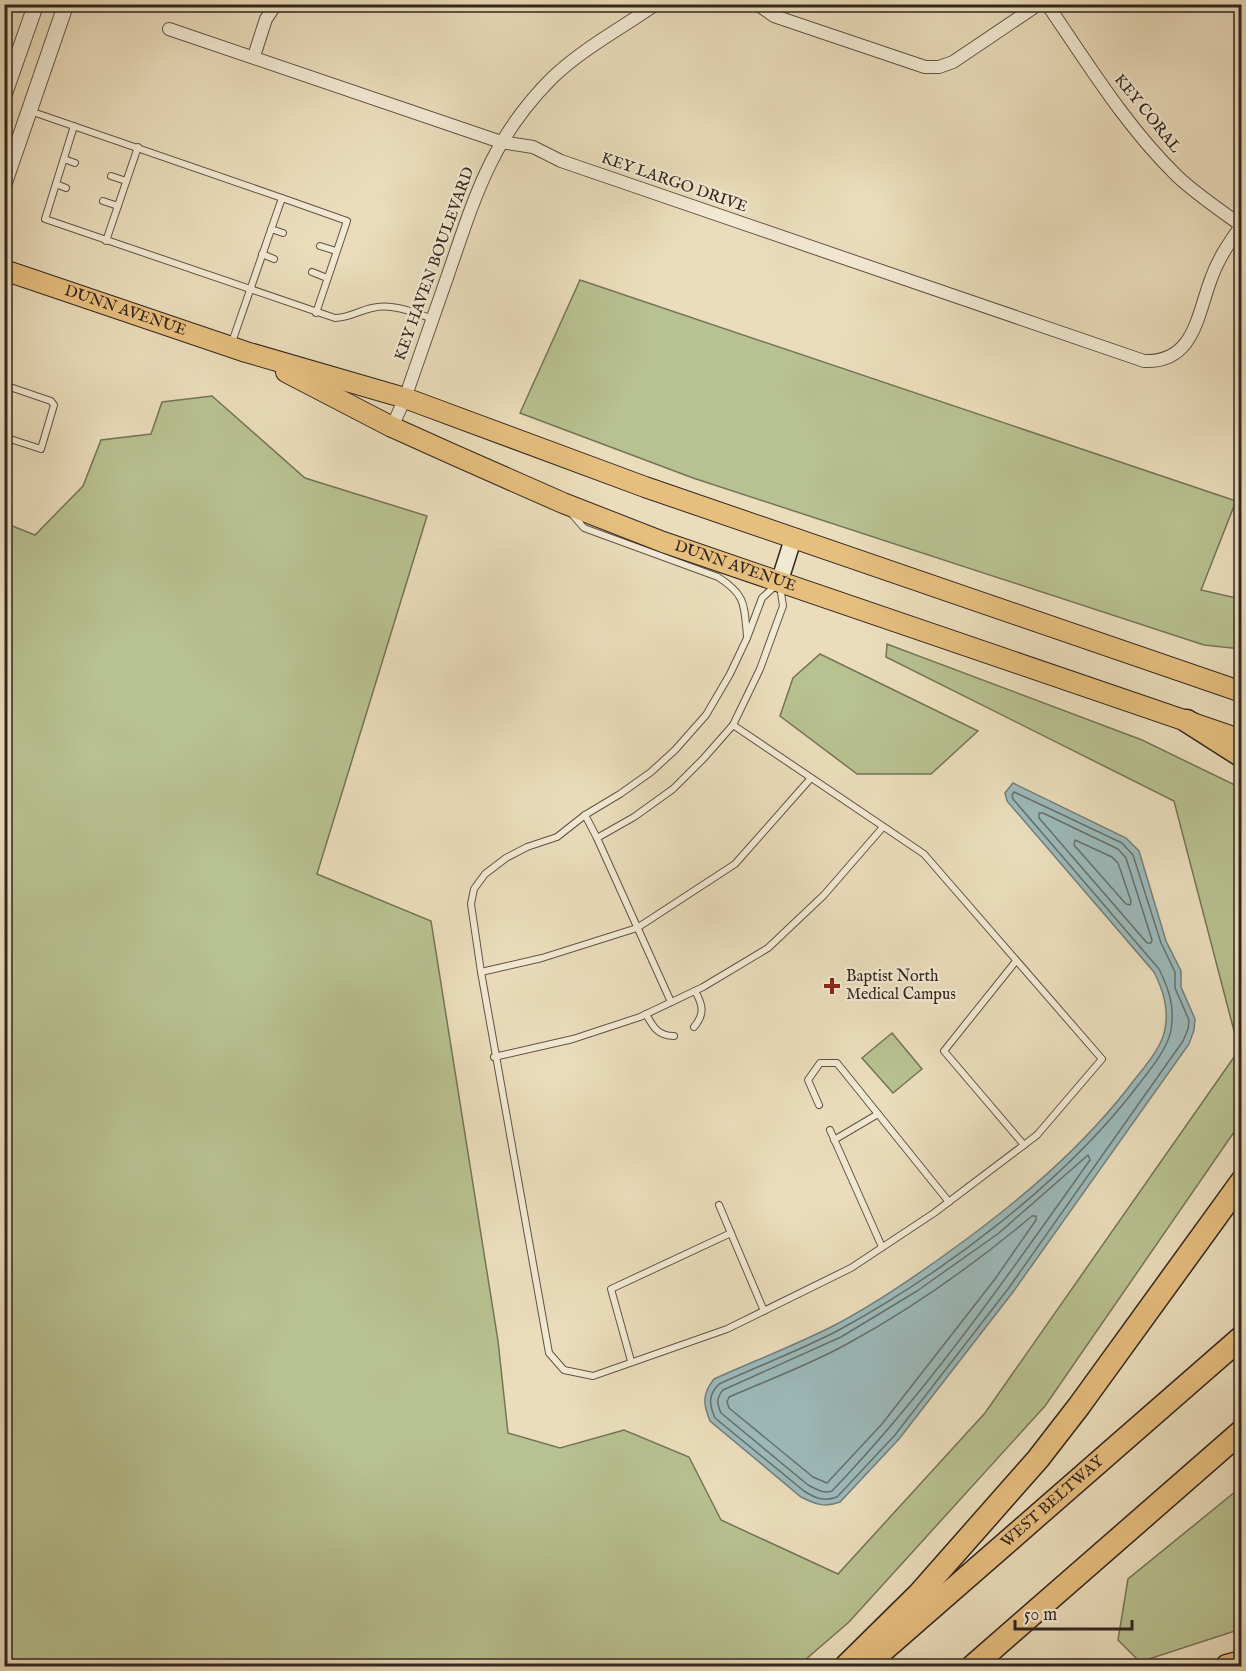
<svg xmlns="http://www.w3.org/2000/svg" width="1246" height="1671" font-family="'IM FELL English',serif">
<rect width="100%" height="100%" fill="#ebddbc"/>
<filter id="stains"><feTurbulence type="fractalNoise" baseFrequency=".00333" numOctaves="4"/><feColorMatrix values="0 0 0 0 .2 0 0 0 0 .09 0 0 0 0 .02 0 0 0 .5 -.17"/></filter>
<radialGradient id="worn" r=".72"><stop offset=".6" stop-color="#630" stop-opacity="0"/><stop offset="1" stop-color="#630" stop-opacity=".3"/></radialGradient>
<!-- green -->
<g fill="#b8c190" stroke="#747458" stroke-width="1.5">
<path d="M580,280L1236,501L1201,590L1241,599V649L1204,645L693,478L520,413Z"/>
<path d="M212,396L305,478L427,516L317,874L431,921L498,1341L508,1433L560,1448L624,1430L689,1457L721,1520L838,1574L985,1413L1239,1050L1174,801L886,657L887,644L1142,740L1241,788V1122L1045,1406L849,1622L798,1666H5V523L35,535L83,486L101,440L151,434L162,402Z"/>
<path d="M820,654L978,731L931,774H857L780,716L793,678Z"/>
<path d="M892,1033L922,1069L893,1093L862,1058Z"/>
<path d="M1241,1487V1629L1140,1662L1118,1640L1128,1579Z"/>
</g>
<!-- water -->
<path fill="#9cbabb" stroke="#717f7d" stroke-width="1.5" d="M1013,783L1126,838L1139,851L1166,941L1181,971V987L1195,1019L1194,1030L1189,1044L1013,1292L899,1439L840,1502C824,1508 815,1504 801,1497L710,1421C703,1404 702,1394 714,1379C754,1361 796,1345 835,1325C873,1305 910,1280 946,1254C1016,1204 1083,1148 1135,1079C1146,1065 1162,1047 1165,1029C1169,1008 1163,990 1154,972L1007,801L1005,793Z"/>
<g fill="none" stroke-linecap="round" stroke-linejoin="round">
<!-- shore -->
<g stroke="#66706d" stroke-width="1.5">
<path d="M1014,792L1122,843L1133,855L1161,943L1175,972V988L1189,1020L1188,1029L1183,1041L1008,1289L895,1435L837,1497C824,1502 815,1498 804,1491L715,1418C709,1404 708,1395 719,1384C758,1366 801,1350 839,1330C945,1272 1066,1181 1139,1084C1150,1070 1168,1048 1171,1030C1175,1007 1169,989 1159,969L1013,799L1012,795Z"/>
<path d="M1039,813H1043L1118,849L1126,858L1152,940L1151,943H1147L1039,818Z"/>
<path d="M1075,840L1112,857L1118,863L1131,901L1130,905L1126,904L1074,845Z"/>
<path d="M1088,1155L1090,1160C1009,1274 929,1390 832,1491C823,1494 816,1489 808,1485L721,1413C717,1404 716,1398 723,1390L841,1337L917,1291L999,1233Z"/>
<path d="M1032,1216H1036V1220L995,1279L882,1424L827,1483L813,1477L729,1408L727,1402L729,1397C768,1380 809,1365 847,1344C913,1308 975,1264 1032,1216Z"/>
</g>
<defs>
<g id="service">
<path d="M30,111L282,198L231,345"/>
<path d="M74,126L45,219L335,318C349,318 358,311 372,308C392,303 413,312 433,319"/>
<path d="M64,159L75,163"/>
<path d="M111,176L126,181"/>
<path d="M56,184L66,188"/>
<path d="M282,198L347,221L316,313"/>
<path d="M103,201L118,206"/>
<path d="M271,229L283,233"/>
<path d="M106,241L138,147"/>
<path d="M320,246L336,251"/>
<path d="M262,254L274,259"/>
<path d="M312,272L327,278"/>
<path d="M4,385L51,401L54,405L41,449L4,437"/>
<path d="M571,513L584,528L718,577C746,595 744,604 747,636"/>
<path d="M733,725L924,854L1102,1059L1037,1135L934,1213L851,1268L727,1329L593,1376L564,1370L549,1353L481,972L471,904L474,889L485,874L506,858L527,847L557,837L585,815L620,794L651,772L675,750L706,715L730,674L747,638L762,598L776,585"/>
<path d="M585,815L597,838L671,1002"/>
<path d="M597,838L634,817L673,789L704,758L733,725L760,669L783,606L780,586"/>
<path d="M1016,961L944,1051L1024,1145"/>
<path d="M481,972L542,958L637,928L735,864L811,778"/>
<path d="M646,1014C653,1027 658,1036 674,1036"/>
<path d="M694,1027C705,1014 703,1005 695,991"/>
<path d="M494,1057L573,1039L640,1017L703,987L768,948L824,895L883,827"/>
<path d="M819,1105L808,1080L820,1063H837L949,1202"/>
<path d="M830,1130L882,1247"/>
<path d="M834,1140L878,1114"/>
<path d="M719,1205L764,1311"/>
<path d="M631,1361L611,1289L731,1233"/>
</g>
<g id="minor">
<path d="M757,4L774,16L925,67H939L953,62L1039,4"/>
<path d="M1047,4C1088,64 1125,125 1177,176C1196,194 1220,210 1242,226"/>
<path d="M169,29L501,142L533,147L561,161L1144,361C1194,363 1197,316 1211,279C1218,259 1229,243 1241,226"/>
<path d="M254,56L266,19L276,4"/>
<path d="M392,427L405,398C420,355 435,312 450,269C476,193 493,137 552,78C582,49 622,28 656,4"/>
</g>
<g id="tertiary">
<path d="M4,95L36,4"/>
<path d="M4,184L66,4"/>
</g>
<path id="secondary" d="M779,583L793,539"/>
<g id="primary">
<path id="s1" d="M4,270L246,352L405,398L645,487L1242,692"/>
<path id="s2" d="M286,372L392,427L452,454L563,503L663,542L1242,740"/>
</g>
<g id="motorway">
<path d="M1187,721L1242,756"/>
<path id="s3" d="M872,1660L1242,1337"/>
<path d="M846,1666L919,1594L1038,1459L1079,1406L1242,1181"/>
<path d="M973,1666L1242,1431"/>
<path d="M1227,1666L1242,1662"/>
</g>
</defs>
<!-- service casing -->
<use href="#service" stroke="#605446" stroke-width="8"/>
<!-- minor casing -->
<use href="#minor" stroke="#605446" stroke-width="14"/>
<!-- tertiary casing -->
<use href="#tertiary" stroke="#605446" stroke-width="17"/>
<!-- secondary casing -->
<use href="#secondary" stroke="#31261f" stroke-width="19"/>
<!-- primary casing -->
<use href="#primary" stroke="#31261f" stroke-width="22"/>
<!-- motorway casing -->
<use href="#motorway" stroke="#31261f" stroke-width="25"/>
<!-- service -->
<use href="#service" stroke="#f2e9d3" stroke-width="6"/>
<!-- minor -->
<use href="#minor" stroke="#f2e9d3" stroke-width="12"/>
<!-- tertiary -->
<use href="#tertiary" stroke="#f2e9d3" stroke-width="15"/>
<!-- secondary -->
<use href="#secondary" stroke="#f2e9d3" stroke-width="16"/>
<!-- primary -->
<use href="#primary" stroke="#e6be7e" stroke-width="20"/>
<!-- motorway -->
<use href="#motorway" stroke="#e6be7e" stroke-width="22"/>
</g>
<!-- markers -->
<path fill="#8f2418" stroke="#f2e9d3" stroke-width="2" d="M829 977h6v6h6v6h-6v6h-6v-6h-6v-6h6z"/>
<g text-anchor="middle" dominant-baseline="central" stroke-width="4.5" stroke-linejoin="round" paint-order="stroke">
<!-- street labels -->
<g font-size="16" fill="#31261f" stroke="#f2e9d3">
<text transform="translate(1147 114) rotate(51)">KEY CORAL</text>
<text transform="translate(674 183) rotate(19)">KEY LARGO DRIVE</text>
<text transform="translate(435 264) rotate(-70)">KEY HAVEN BOULEVARD</text>
<text stroke="none"><textPath href="#s1" startOffset="128">DUNN AVENUE</textPath></text>
<text stroke="none"><textPath href="#s2" startOffset="490">DUNN AVENUE</textPath></text>
<text stroke="none"><textPath href="#s3" startOffset="240">WEST BELTWAY</textPath></text>
</g>
<!-- poi labels -->
<g font-size="16" fill="#31261f" stroke="#f2e9d3" text-anchor="start">
<text x="846" y="977">Baptist North<tspan x="846" dy="18">Medical Campus</tspan></text>
</g>
</g>
<!-- margin -->
<rect width="1246" height="1671" fill="none" stroke="#ebddbc" stroke-width="24"/>
<rect x="6" y="6" width="1234" height="1659" fill="none" stroke="#31261f" stroke-width="3"/>
<rect x="12" y="12" width="1222" height="1647" fill="none" stroke="#31261f" stroke-width="1.5"/>
<!-- scale -->
<path d="M1015 1620v9h117v-9" fill="none" stroke="#31261f" stroke-width="3"/>
<text x="1024" y="1620" font-size="18" fill="#31261f" stroke="#f2e9d3" stroke-width="4.5" paint-order="stroke">50 m</text>
<rect width="100%" height="100%" filter="url(#stains)"/>
<rect width="100%" height="100%" fill="url(#worn)"/>
</svg>
